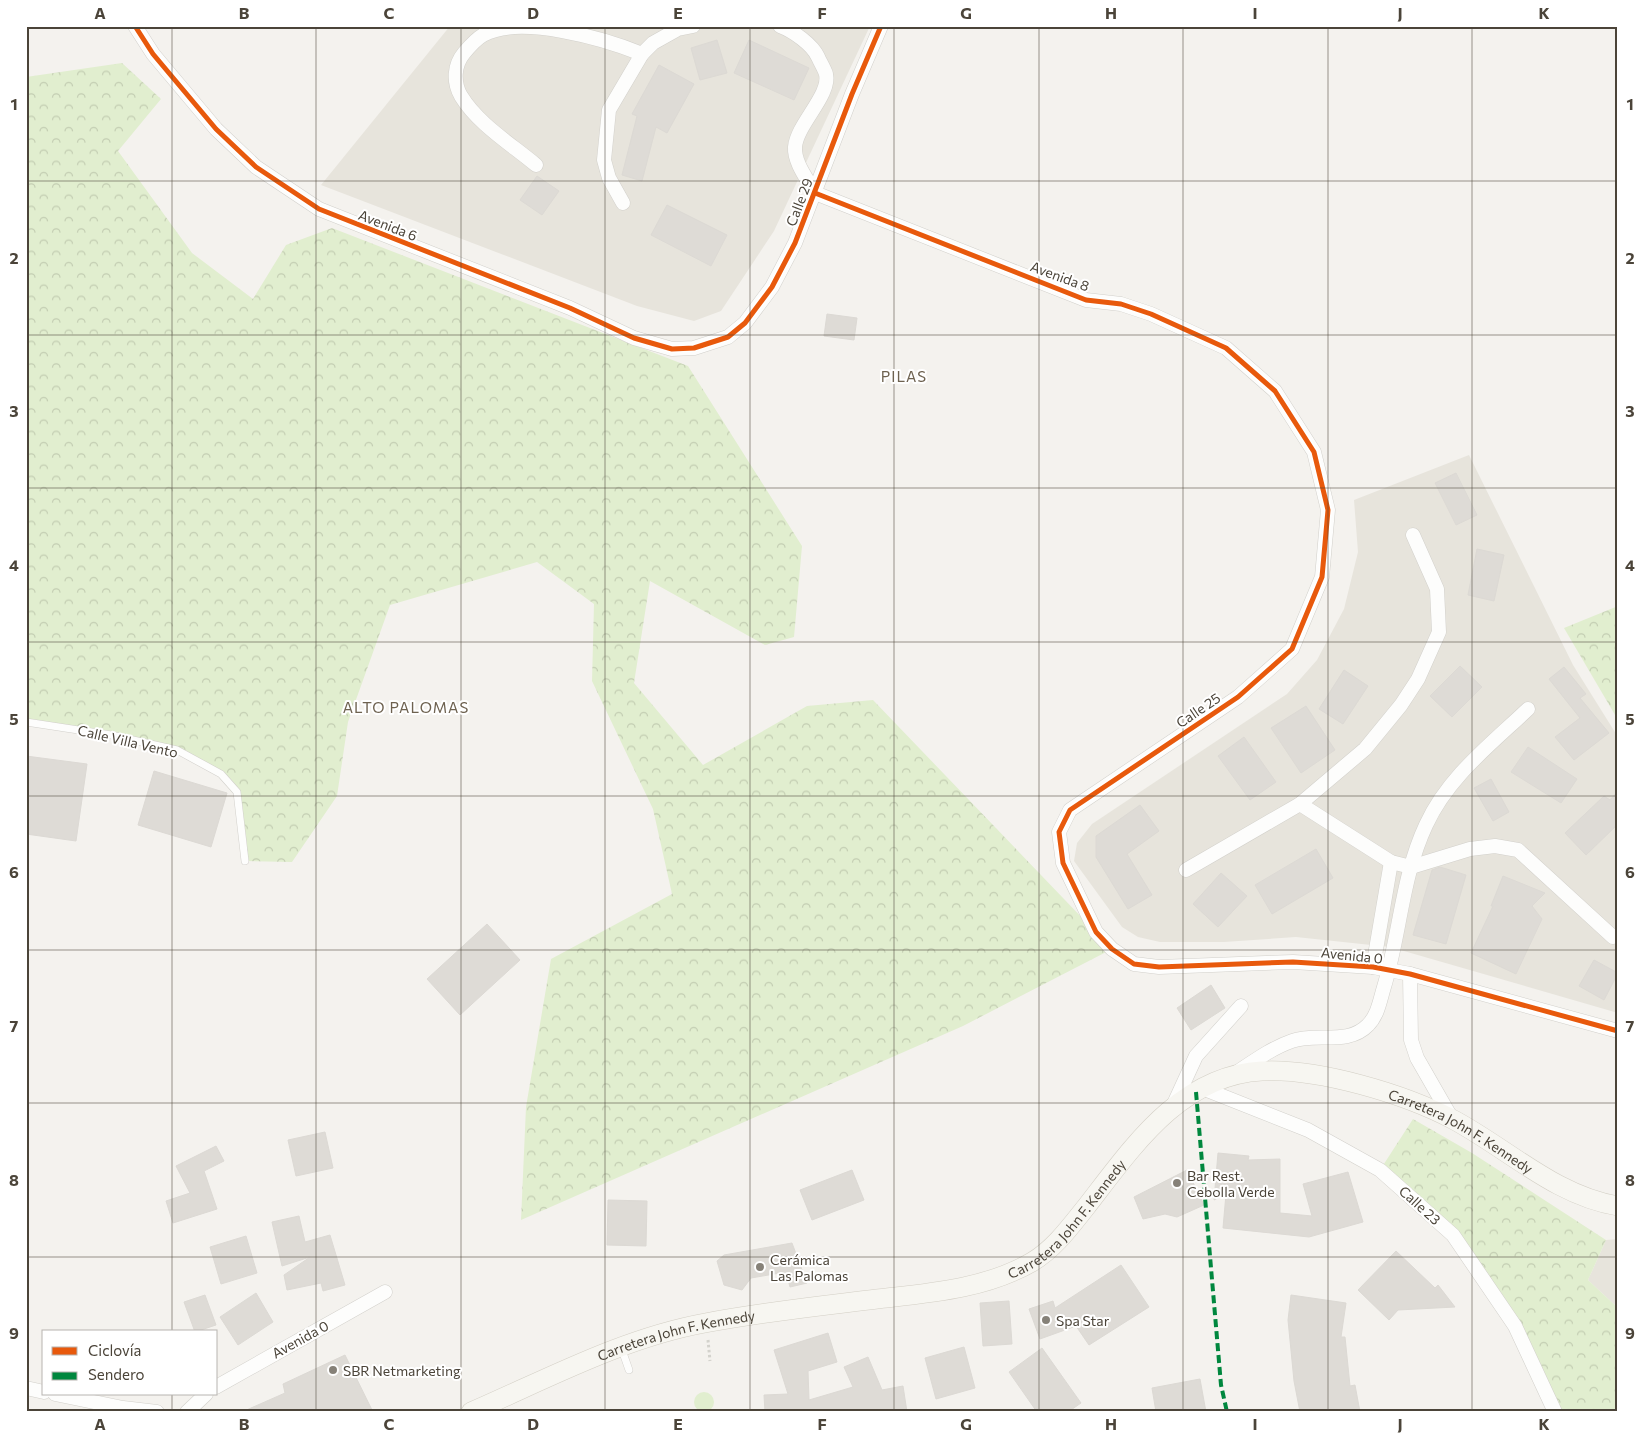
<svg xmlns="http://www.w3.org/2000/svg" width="1644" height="1438" font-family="Commissioner,sans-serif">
<defs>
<pattern id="forest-crowns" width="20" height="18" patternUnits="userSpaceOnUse" patternTransform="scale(1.25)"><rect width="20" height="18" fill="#e1eecf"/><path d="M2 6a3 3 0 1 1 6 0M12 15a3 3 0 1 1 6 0" fill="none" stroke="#c3cdb2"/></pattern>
</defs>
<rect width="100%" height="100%" fill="#f4f2ee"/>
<!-- residential -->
<g fill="#e7e4dc">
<path d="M450,26H870L774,231L721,311L694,321L637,306L321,185Z"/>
<path d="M1469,455L1573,665L1618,737V1013L1390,947L1296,937L1224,942H1160L1138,937L1122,927L1074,861L1077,843L1092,824L1287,694L1317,660L1344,609L1358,552L1354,500Z"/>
<path d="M1618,1239V1308L1588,1280L1606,1240Z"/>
</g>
<!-- green -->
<circle fill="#e1eecf" cx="704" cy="1402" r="10"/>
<!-- forest -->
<g fill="url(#forest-crowns)">
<path d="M122,63L161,99L118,151L192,253L253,299L286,245L332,228L688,366L802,546L794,637L765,645L650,581L634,683L703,765L807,706L873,700L1112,949L963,1026L521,1220L526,1107L551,959L672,894L653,809L592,681L594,604L537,562L390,605L348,722L337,796L292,862L245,861L237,792L221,774L177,750L26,722V77Z"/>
<path d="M1618,606V720L1564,628Z"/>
<path d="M1413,1119L1472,1153L1606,1240L1588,1280L1618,1308V1412H1555L1515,1326L1453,1235L1380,1170Z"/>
</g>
<!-- building -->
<g fill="#dedbd6" stroke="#dcd9d4">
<path d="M717,40L727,73L700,80L691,48Z"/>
<path d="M749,40L809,68L794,100L734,73Z"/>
<path d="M659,65L694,84L667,133L656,127L642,181L622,175L637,116L632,114Z"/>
<path d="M537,176L559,191L542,215L520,200Z"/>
<path d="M667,205L727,235L711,266L651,235Z"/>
<path d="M827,314L857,318L854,340L824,336Z"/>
<path d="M1456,473L1477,515L1456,525L1435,483Z"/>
<path d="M1477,549L1504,555L1494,601L1468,595Z"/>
<path d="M1460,666L1482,687L1452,717L1430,696Z"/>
<path d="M1564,667L1586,694L1580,698L1609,733L1574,760L1555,737L1580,718L1549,679Z"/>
<path d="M1344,670L1368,686L1343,724L1319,709Z"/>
<path d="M1306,706L1335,750L1301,773L1271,728Z"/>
<path d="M1244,737L1276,782L1250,800L1218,756Z"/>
<path d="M1528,747L1577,779L1561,803L1511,772Z"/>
<path d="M26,756L87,764L76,841L26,834Z"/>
<path d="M154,771L227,793L211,847L138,825Z"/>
<path d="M1491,779L1509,812L1493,821L1474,788Z"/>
<path d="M1618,791V824L1586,855L1565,833L1604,796L1610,800Z"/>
<path d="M1140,805L1159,831L1127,854L1152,895L1128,909L1096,857V836Z"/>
<path d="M1316,849L1333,878L1272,914L1255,885Z"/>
<path d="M1440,867L1466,875L1446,944L1413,935L1432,870Z"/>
<path d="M1221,873L1247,896L1218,927L1193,904Z"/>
<path d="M1503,876L1545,893L1532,906L1542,919L1516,974L1471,953L1493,906H1491Z"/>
<path d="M487,924L520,960L460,1015L427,979Z"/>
<path d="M1594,960L1618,973L1604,1000L1579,986Z"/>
<path d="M1211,985L1225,1008L1191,1030L1177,1008Z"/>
<path d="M325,1132L333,1168L296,1176L288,1140Z"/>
<path d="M216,1146L224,1161L204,1171L217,1209L173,1223L166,1201L190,1193L176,1166Z"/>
<path d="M1218,1153L1249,1156L1248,1160L1280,1159V1213L1312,1216L1303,1184L1348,1172L1363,1222L1309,1237L1223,1228L1226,1194L1214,1200Z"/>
<path d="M852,1170L864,1200L812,1220L800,1190Z"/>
<path d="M1187,1170L1204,1205L1177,1217L1165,1214L1143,1219L1134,1197Z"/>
<path d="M608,1200L647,1201L646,1246L607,1245Z"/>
<path d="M299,1216L305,1242L330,1235L345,1285L323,1291L321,1283L287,1290L284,1275L310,1257L282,1266L272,1222Z"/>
<path d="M246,1236L257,1273L221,1284L210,1247Z"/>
<path d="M792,1243L807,1283L790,1287L786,1272L751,1278L742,1290L724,1285L717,1261L724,1255Z"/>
<path d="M1396,1251L1435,1288L1438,1285L1455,1307L1398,1310L1389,1320L1358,1290Z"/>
<path d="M1121,1265L1149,1307L1089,1345L1076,1326L1040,1339L1029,1309L1053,1301L1055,1308Z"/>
<path d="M256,1293L273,1322L238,1345L220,1317Z"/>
<path d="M205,1295L216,1325L195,1332L184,1302Z"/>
<path d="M1291,1295L1346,1303L1341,1337H1345L1350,1386L1355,1385L1360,1412H1300L1294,1381L1288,1320Z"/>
<path d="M1009,1301L1012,1344L983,1346L980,1303Z"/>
<path d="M828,1333L837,1362L808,1371L809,1400L853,1387L844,1367L868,1357L882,1390L903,1386L907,1412H765L764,1395L788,1394L774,1350Z"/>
<path d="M964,1347L975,1388L936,1399L925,1358Z"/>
<path d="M1042,1348L1081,1403L1068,1412H1037L1009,1372Z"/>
<path d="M345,1355L373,1412H242L285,1393L283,1384Z"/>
<path d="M1200,1379L1206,1412H1156L1152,1388Z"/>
</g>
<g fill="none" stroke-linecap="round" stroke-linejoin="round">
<defs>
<g id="service">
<path d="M26,722L111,735L177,750L221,774L237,792L245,861"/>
<path d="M621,1347L629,1370"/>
</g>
<g id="minor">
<path d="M135,26L153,54L216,129L256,167L319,209L570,308L634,338L672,349L694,348L728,337L745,323L772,287L795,243L852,94L881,26"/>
<path d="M780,26C793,31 812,44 818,57C820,62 824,68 826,74C831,95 797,124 795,147C794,163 808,180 815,193"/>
<path d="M536,165C511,144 478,124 461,96C453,82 454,65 464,53C469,47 476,39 483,35C520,14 605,39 642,54"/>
<path d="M815,193L1086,300L1121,304L1151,314L1226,348L1275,391L1314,452L1328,510L1322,577L1292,649L1238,697L1070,810L1059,832L1063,863L1096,932L1112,949L1134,964L1159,967L1293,962L1373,967L1410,974L1618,1031"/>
<path d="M623,203L609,178L604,160L609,110L642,54L653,43L678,29L693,26"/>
<path d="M1300,804L1391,862L1411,867L1470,849L1495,846L1518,850L1613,937"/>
<path d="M1186,870L1300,804L1365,749L1401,705L1418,679L1439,632L1437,589L1413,535"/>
<path d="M1373,967L1391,862"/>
<path d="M1410,974L1411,1040L1417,1058L1452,1119"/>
<path d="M1236,1073C1254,1061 1272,1048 1292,1041C1316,1032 1348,1046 1368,1025C1378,1015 1380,1000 1384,987C1400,934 1402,876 1426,825C1448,777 1490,745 1528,709"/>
<path d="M1202,1088L1308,1130L1380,1170L1453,1235L1515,1326L1555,1412"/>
<path d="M1173,1106L1196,1056L1241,1006"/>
<path d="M216,1387L385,1292"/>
<path d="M26,1388L44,1392"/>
<path d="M55,1394L123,1408L157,1412"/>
<path d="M187,1412L206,1394"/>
</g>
<g id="secondary">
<path id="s1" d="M471,1412C547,1379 623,1338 705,1323C762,1312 820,1306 877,1299C930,1293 985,1289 1032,1262C1054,1249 1070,1227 1086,1207C1132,1148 1180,1075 1262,1071C1318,1068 1405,1094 1454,1120C1508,1149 1556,1196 1618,1206"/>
</g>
</defs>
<!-- service casing -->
<use href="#service" stroke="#d2d0cb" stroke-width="8"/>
<!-- minor casing -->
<use href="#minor" stroke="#d2d0cb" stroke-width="15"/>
<!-- secondary casing -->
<use href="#secondary" stroke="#d3cfc5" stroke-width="20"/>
<!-- path -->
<path stroke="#d3d2cc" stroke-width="3" stroke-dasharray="2.5 2.5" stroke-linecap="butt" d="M708,1340L710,1361"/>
<!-- service -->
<use href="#service" stroke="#fdfdfc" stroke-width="7"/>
<!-- minor -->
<use href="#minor" stroke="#fdfdfc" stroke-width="14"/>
<!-- secondary -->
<use href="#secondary" stroke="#f7f6f1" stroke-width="19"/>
<!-- quiet -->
<path stroke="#00873e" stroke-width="4" stroke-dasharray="8 4" stroke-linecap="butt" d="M1196,1092L1221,1385L1227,1412"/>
<defs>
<g id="cycleway">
<path d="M135,26L153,54L216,129L256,167L319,209L570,308L634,338L672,349L694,348L728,337L745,323L772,287L795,243L852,94L881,26"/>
<path d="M815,193L1086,300L1121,304L1151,314L1226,348L1275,391L1314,452L1328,510L1322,577L1292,649L1238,697L1070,810L1059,832L1063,863L1096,932L1112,949L1134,964L1159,967L1293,962L1373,967L1410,974L1618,1031"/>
</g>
</defs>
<!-- cycleway casing -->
<use href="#cycleway" stroke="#fff" stroke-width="8"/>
<!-- cycleway -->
<use href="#cycleway" stroke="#e8590c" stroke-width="5"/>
</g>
<!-- grid -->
<path fill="none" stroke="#4b4439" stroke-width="1" stroke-opacity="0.55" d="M172,26V1332M316,26V1412M461,26V1412M605,26V1412M750,26V1412M894,26V1412M1039,26V1412M1183,26V1412M1328,26V1412M1472,26V1412M26,181H1618M26,335H1618M26,488H1618M26,642H1618M26,796H1618M26,950H1618M26,1103H1618M26,1257H1618M172,1394V1412"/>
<!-- markers -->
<g fill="#868178" stroke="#fff" stroke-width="2">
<circle cx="1177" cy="1183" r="5"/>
<circle cx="760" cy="1267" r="5"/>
<circle cx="1046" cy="1320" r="5"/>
<circle cx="333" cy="1370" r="5"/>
</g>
<g text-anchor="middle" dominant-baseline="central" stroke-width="4" stroke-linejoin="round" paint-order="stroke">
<!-- street labels -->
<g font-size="14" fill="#4b4439" stroke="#fff">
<text transform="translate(799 202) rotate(-69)">Calle 29</text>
<text transform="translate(388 225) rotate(21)">Avenida 6</text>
<text transform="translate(1060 276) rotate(20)">Avenida 8</text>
<text transform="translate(1198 710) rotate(-34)">Calle 25</text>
<text transform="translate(128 741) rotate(13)">Calle Villa Vento</text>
<text transform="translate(1352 955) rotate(6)">Avenida 0</text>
<text stroke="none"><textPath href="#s1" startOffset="1104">Carretera John F. Kennedy</textPath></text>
<text transform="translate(1420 1205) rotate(42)">Calle 23</text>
<text stroke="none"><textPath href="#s1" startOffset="640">Carretera John F. Kennedy</textPath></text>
<text stroke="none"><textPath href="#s1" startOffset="220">Carretera John F. Kennedy</textPath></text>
<text transform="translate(300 1339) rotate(-29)">Avenida 0</text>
</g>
<!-- poi labels -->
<g font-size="14" fill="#4b4439" stroke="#fff" text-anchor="start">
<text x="1187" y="1175">Bar Rest.<tspan x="1187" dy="16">Cebolla Verde</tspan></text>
<text x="770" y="1259">Cerámica<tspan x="770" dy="16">Las Palomas</tspan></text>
<text x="1056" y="1320">Spa Star</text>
<text x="343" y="1370">SBR Netmarketing</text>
</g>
<!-- neighbourhood labels -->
<g font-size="15" letter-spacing="1" fill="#6e6250" stroke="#fff">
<text x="904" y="376">PILAS</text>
<text x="406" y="707">ALTO PALOMAS</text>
</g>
</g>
<!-- border -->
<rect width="1644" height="1438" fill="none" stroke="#ffffff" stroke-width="55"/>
<!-- legend -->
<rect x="42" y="1330" width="175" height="65" fill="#ffffff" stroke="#b7b4b0"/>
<rect x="52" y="1347" width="25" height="8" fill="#e8590c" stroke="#b7b4b0"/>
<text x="88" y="1356" font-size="15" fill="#4b4439">Ciclovía</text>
<rect x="52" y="1372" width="25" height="8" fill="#00873e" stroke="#b7b4b0"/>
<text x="88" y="1380" font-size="15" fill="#4b4439">Sendero</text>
<rect x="28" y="28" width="1588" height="1382" fill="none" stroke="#4b4439" stroke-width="2"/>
<g font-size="16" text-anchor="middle" font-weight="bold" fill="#4b4439">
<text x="100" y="19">A</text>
<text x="244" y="19">B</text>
<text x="389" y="19">C</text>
<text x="533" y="19">D</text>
<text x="678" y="19">E</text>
<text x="822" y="19">F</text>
<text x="966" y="19">G</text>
<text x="1111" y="19">H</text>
<text x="1255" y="19">I</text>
<text x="1400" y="19">J</text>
<text x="1544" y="19">K</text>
<text x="14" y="110">1</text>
<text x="1630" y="110">1</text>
<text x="14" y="264">2</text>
<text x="1630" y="264">2</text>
<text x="14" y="417">3</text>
<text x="1630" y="417">3</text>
<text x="14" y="571">4</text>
<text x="1630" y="571">4</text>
<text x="14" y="725">5</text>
<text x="1630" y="725">5</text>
<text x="14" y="878">6</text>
<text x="1630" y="878">6</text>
<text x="14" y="1032">7</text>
<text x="1630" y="1032">7</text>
<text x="14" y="1186">8</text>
<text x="1630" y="1186">8</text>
<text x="14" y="1339">9</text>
<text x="1630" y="1339">9</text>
<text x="100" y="1430">A</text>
<text x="244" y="1430">B</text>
<text x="389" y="1430">C</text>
<text x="533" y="1430">D</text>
<text x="678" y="1430">E</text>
<text x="822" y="1430">F</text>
<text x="966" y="1430">G</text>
<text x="1111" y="1430">H</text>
<text x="1255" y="1430">I</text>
<text x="1400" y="1430">J</text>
<text x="1544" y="1430">K</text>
</g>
</svg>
